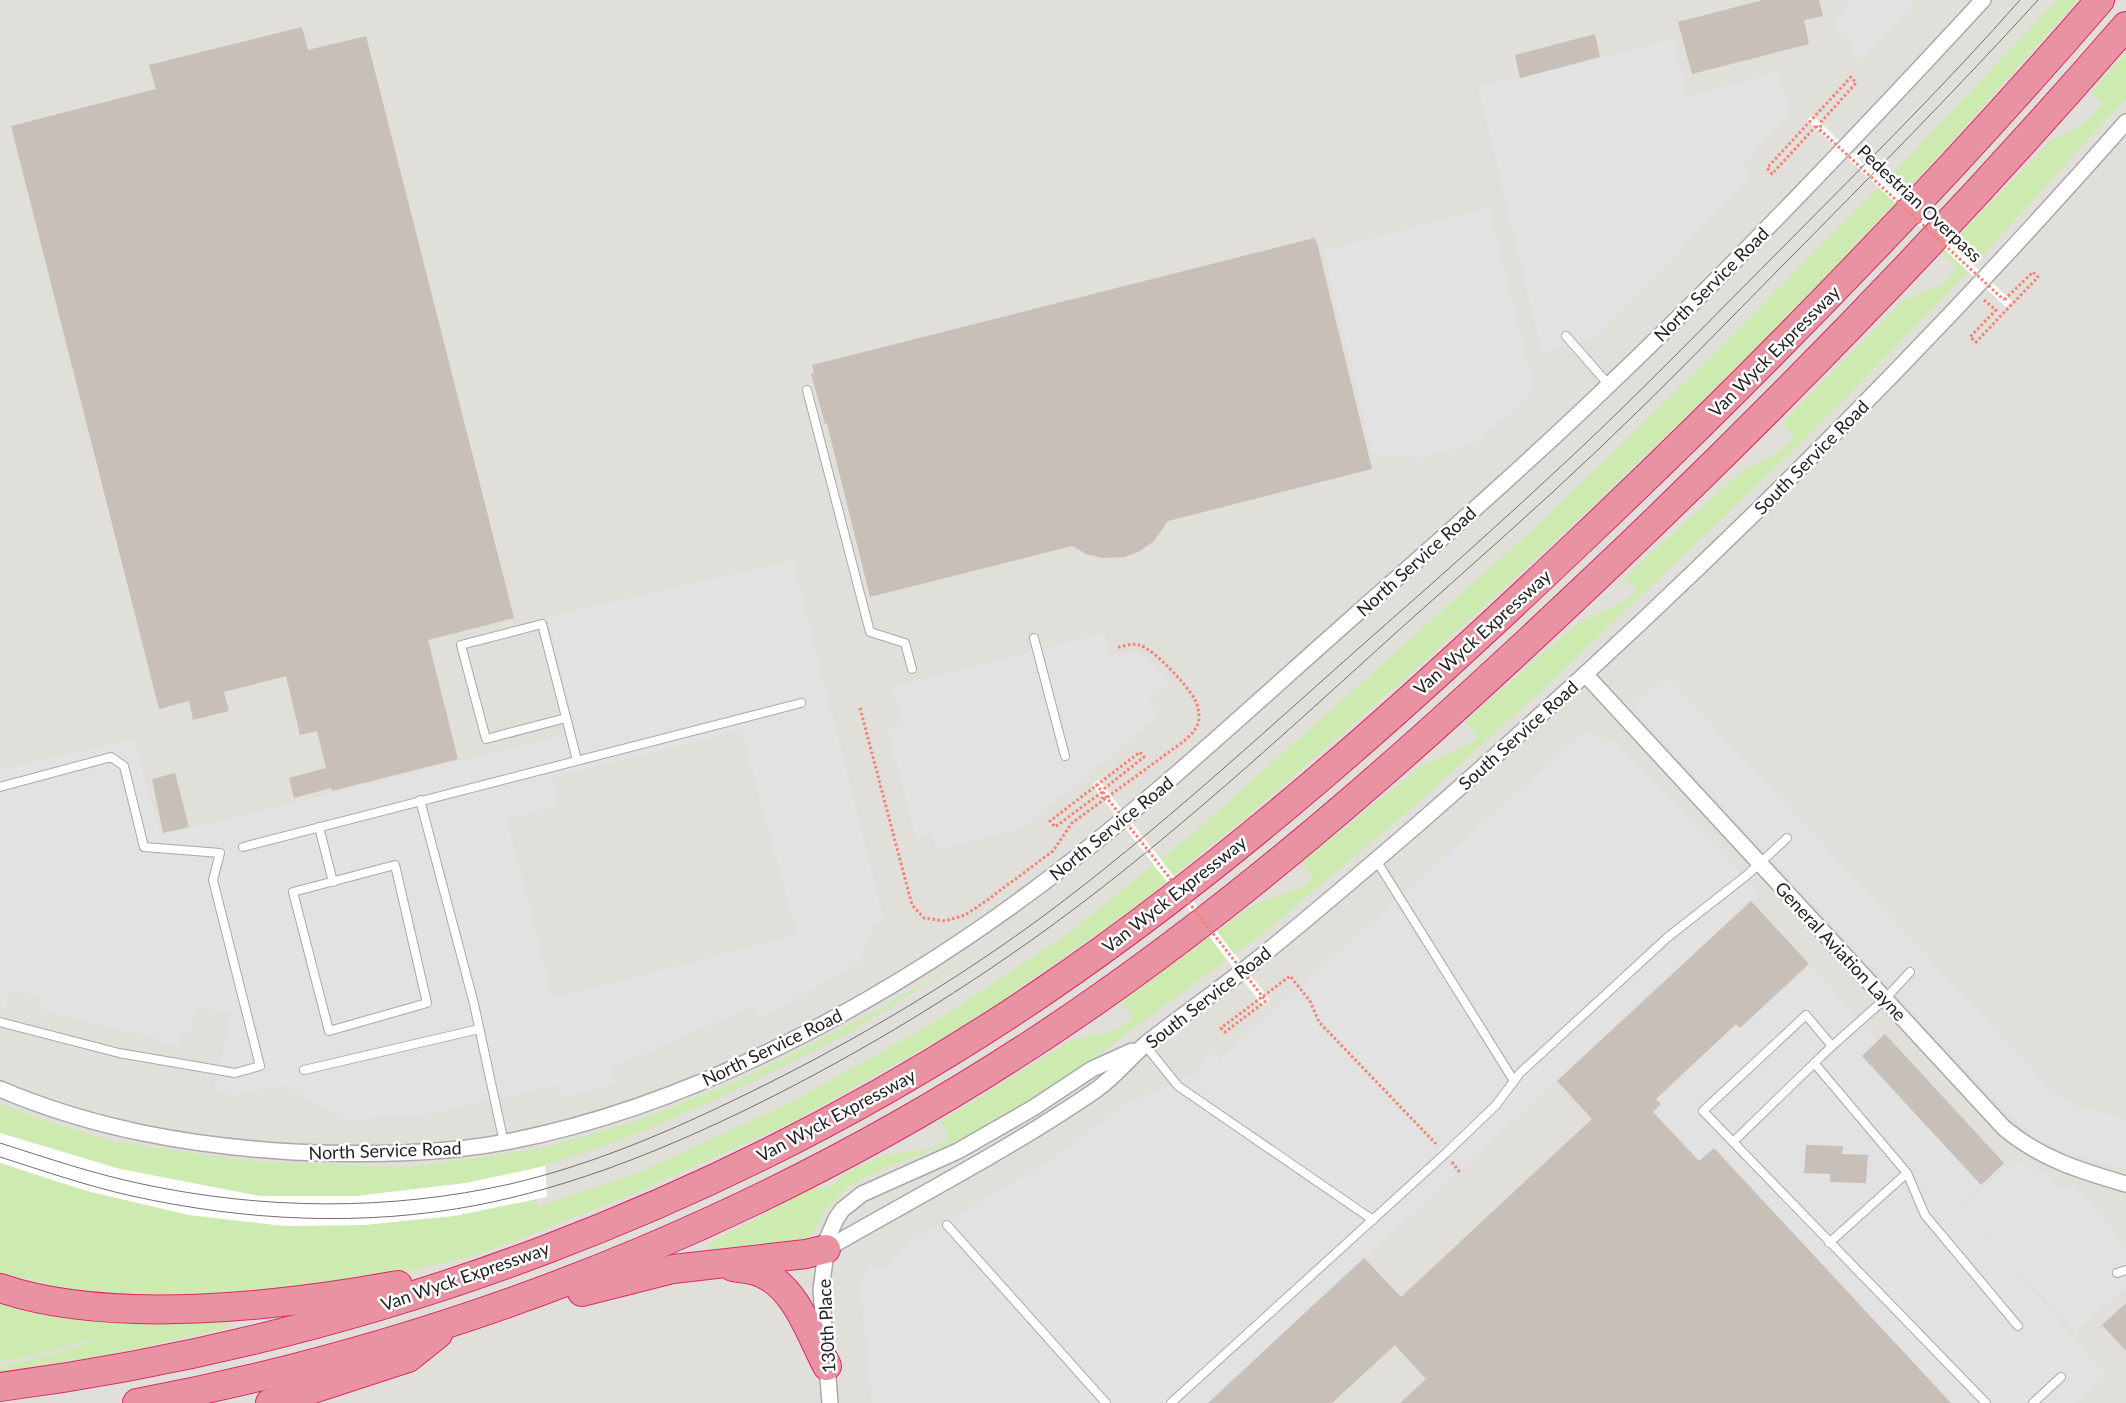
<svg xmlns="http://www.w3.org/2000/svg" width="2126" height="1403" font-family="Lato,sans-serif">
<rect width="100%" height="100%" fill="#f2efe9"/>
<!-- airport -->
<rect fill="#e1dfda" x="0" y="0" width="2126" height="1403"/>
<!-- grass -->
<g fill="#cdebb0">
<path d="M2057,0H2078L1910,188L1767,338L1594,505L1409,675L1255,810L1138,905L976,1019L793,1122L633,1194L478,1255L355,1283L211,1298L80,1292L0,1273V1104L52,1123L117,1142L249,1161L411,1167L543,1148L634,1122L733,1083L869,1015L979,950L851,1032L717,1099L632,1136L532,1170L537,1207L633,1175L792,1102L933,1023L1065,936L1199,828L1538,525L1711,357L1900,166Z"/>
<path d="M2126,52V98L1950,291L1809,435L1558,675L1420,801L1267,930L1081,1067L990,1125L950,1144L880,1170L848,1187L826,1209L807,1242L710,1252L708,1244L811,1188L829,1187L847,1172L881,1156L931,1149L949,1137L941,1121L1071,1040L1115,1031L1133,1018L1121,1002L1255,904L1301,888L1314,877L1302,862L1421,766L1465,746L1478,737L1465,721L1578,623L1625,601L1637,590L1624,578L1743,470L1780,452L1794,438L1782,423L1903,301L1944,283L1956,267L1942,253L2051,140L2082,126L2103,104L2091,92Z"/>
<path d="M0,1300L142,1320L227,1322L228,1328L99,1357L0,1371V1367L40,1358L93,1341V1339L40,1354L0,1362Z"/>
</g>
<!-- parking -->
<g fill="#e2e2e2" fill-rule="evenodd">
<path d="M1853,0H1916L1862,61L1850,50L1855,44L1832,24Z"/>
<path d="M1673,39L1687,96L1779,72L1790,114L1741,166L1751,177L1594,339L1542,353L1478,86L1520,76L1521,78Z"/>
<path d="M1489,208L1535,390L1474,444L1420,458L1372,454L1323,251Z"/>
<path d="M793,560L884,919L874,925L860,953L864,960L762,1018L754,1006L612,1068L616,1084L562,1098L558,1085L427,1114L343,1120L284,1085L229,1096L214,1088L232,1012L195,1008L191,1034L179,1030L180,1047L157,1042V1038L43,1011L38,995L10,992L5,1010L0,1011V770L134,739L161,835L576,733L548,617ZM741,730L797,935L553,998L507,819L558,805L552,778Z"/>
<path d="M1104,633L1110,657L1132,652L1143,654L1170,681L1148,701L1160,715L1021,829L936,850L932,834L916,838L887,728L902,724L893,687Z"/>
<path d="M1667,677L2052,1091L2075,1105L2126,1119V1169L2084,1158L2039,1141L1991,1097L1632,706Z"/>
<path d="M1588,729L1602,744L1610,738L1760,892L1208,1403H872L860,1282L868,1264L881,1270L916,1238L1047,1163L1130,1102L1196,1073L1210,1052L1220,1059Z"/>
<path d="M1809,963L1877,1041L1862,1056L1981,1185L1959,1203L2106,1376L2076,1403H1951L1714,1148L1677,1182L1659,1163L1681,1142L1653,1112L1661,1104L1656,1099L1736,1024L1740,1028Z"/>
<path d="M2015,1160L2044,1173L2063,1191L2073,1183L2126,1246V1286L2075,1332L1962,1206Z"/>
</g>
<!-- pier -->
<g fill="#fff">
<path d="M1812,115L2012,301L2006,307L1807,120Z"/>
<path d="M1099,780L1270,1000L1263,1006L1092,785Z"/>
<path d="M0,1133L120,1169L260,1196H356L466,1183L545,1166L547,1197L454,1216L364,1225L284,1226L189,1215L87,1191L0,1163Z"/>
</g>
<!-- building -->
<g fill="#c7bfb8">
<path d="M1763,0H1819L1823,16L1804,20L1809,44L1692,74L1678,22Z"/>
<path d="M302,27L308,50L366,36L514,618L428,640L458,759L332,791L331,788L294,798L289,778L326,768L317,731L300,735L286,676L224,692L229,711L193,720L189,701L159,709L11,126L156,89L149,65Z"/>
<path d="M1595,34L1600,57L1520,78L1515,55Z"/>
<path d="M1314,238L1317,243L1372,469L1168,521L1153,542L1140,551L1125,557L1102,558L1086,554L1072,546L870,597L827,424H825L811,374L814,373L812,365Z"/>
<path d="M175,773L189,827L163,833L152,779Z"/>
<path d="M1751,901L1809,964L1740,1028L1736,1024L1656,1099L1661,1104L1653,1112L1699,1161L1714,1148L1951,1403H1400L1426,1379L1395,1345L1332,1403H1208L1364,1258L1401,1297L1592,1119L1557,1081Z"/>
<path d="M1885,1034L2004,1163L1981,1185L1862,1056Z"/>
<path d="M1806,1145L1843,1146L1842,1154L1868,1155L1866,1183L1830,1182V1174L1804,1173Z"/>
<path d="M2126,1303V1351L2102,1325Z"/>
</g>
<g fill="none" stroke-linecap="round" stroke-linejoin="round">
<defs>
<g id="service">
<path d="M1566,336L1609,385"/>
<path d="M807,390L870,632L905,643L912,669"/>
<path d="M1034,638L1065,756"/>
<path d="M566,718L486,739L461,645L542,624L577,760"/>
<path d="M0,787L111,757L124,766L144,847L220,853L213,880L260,1066L235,1073L119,1053L0,1022"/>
<path d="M420,800L474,1004L504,1143"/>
<path d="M319,827L333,882"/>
<path d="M243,847L801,703"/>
<path d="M1376,860L1514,1081"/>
<path d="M395,865L427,1003L329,1031L293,892Z"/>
<path d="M1145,1045L1178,1086L1373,1220"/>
<path d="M1832,1046L1806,1015L1703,1111L1986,1403"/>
<path d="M1815,1064L1907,1173L1925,1215L2018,1326"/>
<path d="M304,1070L479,1029"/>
<path d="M1733,1142L1832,1046L1885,999L1910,972"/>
<path d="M947,1225L1106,1403"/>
<path d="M1829,1243L1907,1173"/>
<path d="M2117,1273L2126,1270"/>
<path d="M1171,1403L1446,1153L1496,1105L1520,1073L1668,937L1747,875L1787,838"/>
<path d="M2033,1403L2061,1377"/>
</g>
<g id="minor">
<path d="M1585,674L2004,1128C2041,1159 2081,1171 2126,1184"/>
<path d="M0,1089C94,1129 192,1146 294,1152C365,1155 441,1155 511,1141C709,1102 912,986 1069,863C1167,786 1259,700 1353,617C1440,540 1528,463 1612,382C1741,259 1863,130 1983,0"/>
<path d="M826,1249C916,1197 1010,1149 1096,1090C1115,1077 1129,1058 1147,1043C1185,1013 1226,985 1264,954C1316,912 1367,868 1417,825C1668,606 1906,372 2126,122"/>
<path d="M830,1403L821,1290L828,1237L836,1219L842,1210L862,1194L958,1151L1033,1108L1092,1069L1132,1051"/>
</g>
<g id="motorway">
<path d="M733,1267C743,1269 754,1269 763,1274C796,1288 811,1336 827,1366"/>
<path d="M0,1288C111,1326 283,1306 398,1285"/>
<path d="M582,1292L673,1269L806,1254L826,1249"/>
<path d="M0,1387C372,1338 734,1202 1044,991C1235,861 1412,701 1579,542C1761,369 1936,190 2100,0"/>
<path d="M137,1403C483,1338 813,1200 1101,997C1278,873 1446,720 1602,572C1785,398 1961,216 2126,26"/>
<path d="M270,1403L408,1358L438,1334"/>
</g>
</defs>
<!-- service casing -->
<use href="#service" stroke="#a9a9a9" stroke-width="10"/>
<!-- minor casing -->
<use href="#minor" stroke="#a9a9a9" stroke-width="18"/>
<!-- motorway casing -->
<use href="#motorway" stroke="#dc2a67" stroke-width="30"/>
<!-- path -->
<g stroke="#fa8072" stroke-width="3" stroke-dasharray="2.5 2.5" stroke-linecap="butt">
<path d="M1816,126L1772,174L1767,168L1851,77L1856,83L1821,122L1820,132"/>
<path d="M1984,300L1996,310L1970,337L1976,342L2038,277L2033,272L2004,300"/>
<path d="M860,708L912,905L924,918L945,921L965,915L986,901L1053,851L1072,823L1184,741C1191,735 1198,728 1199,719C1199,712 1198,706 1195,700C1188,686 1154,649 1139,645C1132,643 1123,646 1116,648"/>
<path d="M1102,799L1105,788L1144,757L1140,752L1050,821L1055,827L1102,792"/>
<path d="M1266,1001L1225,1032L1221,1028L1290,976L1310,1001L1319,1022L1438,1146"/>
<path d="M1452,1162L1461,1174"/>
</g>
<!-- service -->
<use href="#service" stroke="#fff" stroke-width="8"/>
<!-- minor -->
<use href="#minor" stroke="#fff" stroke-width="15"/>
<!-- motorway -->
<use href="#motorway" stroke="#e892a2" stroke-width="28"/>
<!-- tram -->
<g stroke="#707070" stroke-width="1">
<path d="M0,1143C47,1158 94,1174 142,1184C264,1210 389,1211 510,1184C587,1166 659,1136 730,1102C837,1051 942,990 1038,920C1157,832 1266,730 1377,632C1442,575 1507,517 1570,458C1645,388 1716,314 1789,241C1867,162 1947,83 2020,0"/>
<path d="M0,1157C44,1171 87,1186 132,1196C245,1221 364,1227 478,1205C569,1187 653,1154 737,1114C845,1062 949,1000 1047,929C1171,839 1285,733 1399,630C1467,569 1536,509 1602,446C1665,386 1726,323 1787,261C1872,175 1957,89 2038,0"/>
</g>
<!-- path-bridge -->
<g stroke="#fa8072" stroke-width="3" stroke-dasharray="2.5 2.5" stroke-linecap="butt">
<path d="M1816,126L2004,300"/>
<path d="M1096,784L1266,1001"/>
</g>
</g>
<g text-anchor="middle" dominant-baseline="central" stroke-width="5" stroke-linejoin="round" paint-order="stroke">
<!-- street labels -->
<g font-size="18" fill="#222" stroke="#fff">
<text transform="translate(1920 203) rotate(43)">Pedestrian Overpass</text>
<text transform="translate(1711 284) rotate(-45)">North Service Road</text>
<text transform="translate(1774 351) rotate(-45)">Van Wyck Expressway</text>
<text transform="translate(1811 457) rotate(-45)">South Service Road</text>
<text transform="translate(1416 561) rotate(-42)">North Service Road</text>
<text transform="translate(1482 632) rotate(-42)">Van Wyck Expressway</text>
<text transform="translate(1518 735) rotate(-42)">South Service Road</text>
<text transform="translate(1111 828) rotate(-39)">North Service Road</text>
<text transform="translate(1174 894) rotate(-38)">Van Wyck Expressway</text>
<text transform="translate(1841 951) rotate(47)">General Aviation Layne</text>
<text transform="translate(1208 997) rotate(-38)">South Service Road</text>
<text transform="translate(772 1047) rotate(-26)">North Service Road</text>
<text transform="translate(836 1115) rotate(-28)">Van Wyck Expressway</text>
<text transform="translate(385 1150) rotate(-2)">North Service Road</text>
<text transform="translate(465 1276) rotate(-19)">Van Wyck Expressway</text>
<text transform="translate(826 1326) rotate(-93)">130th Place</text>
</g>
</g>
</svg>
